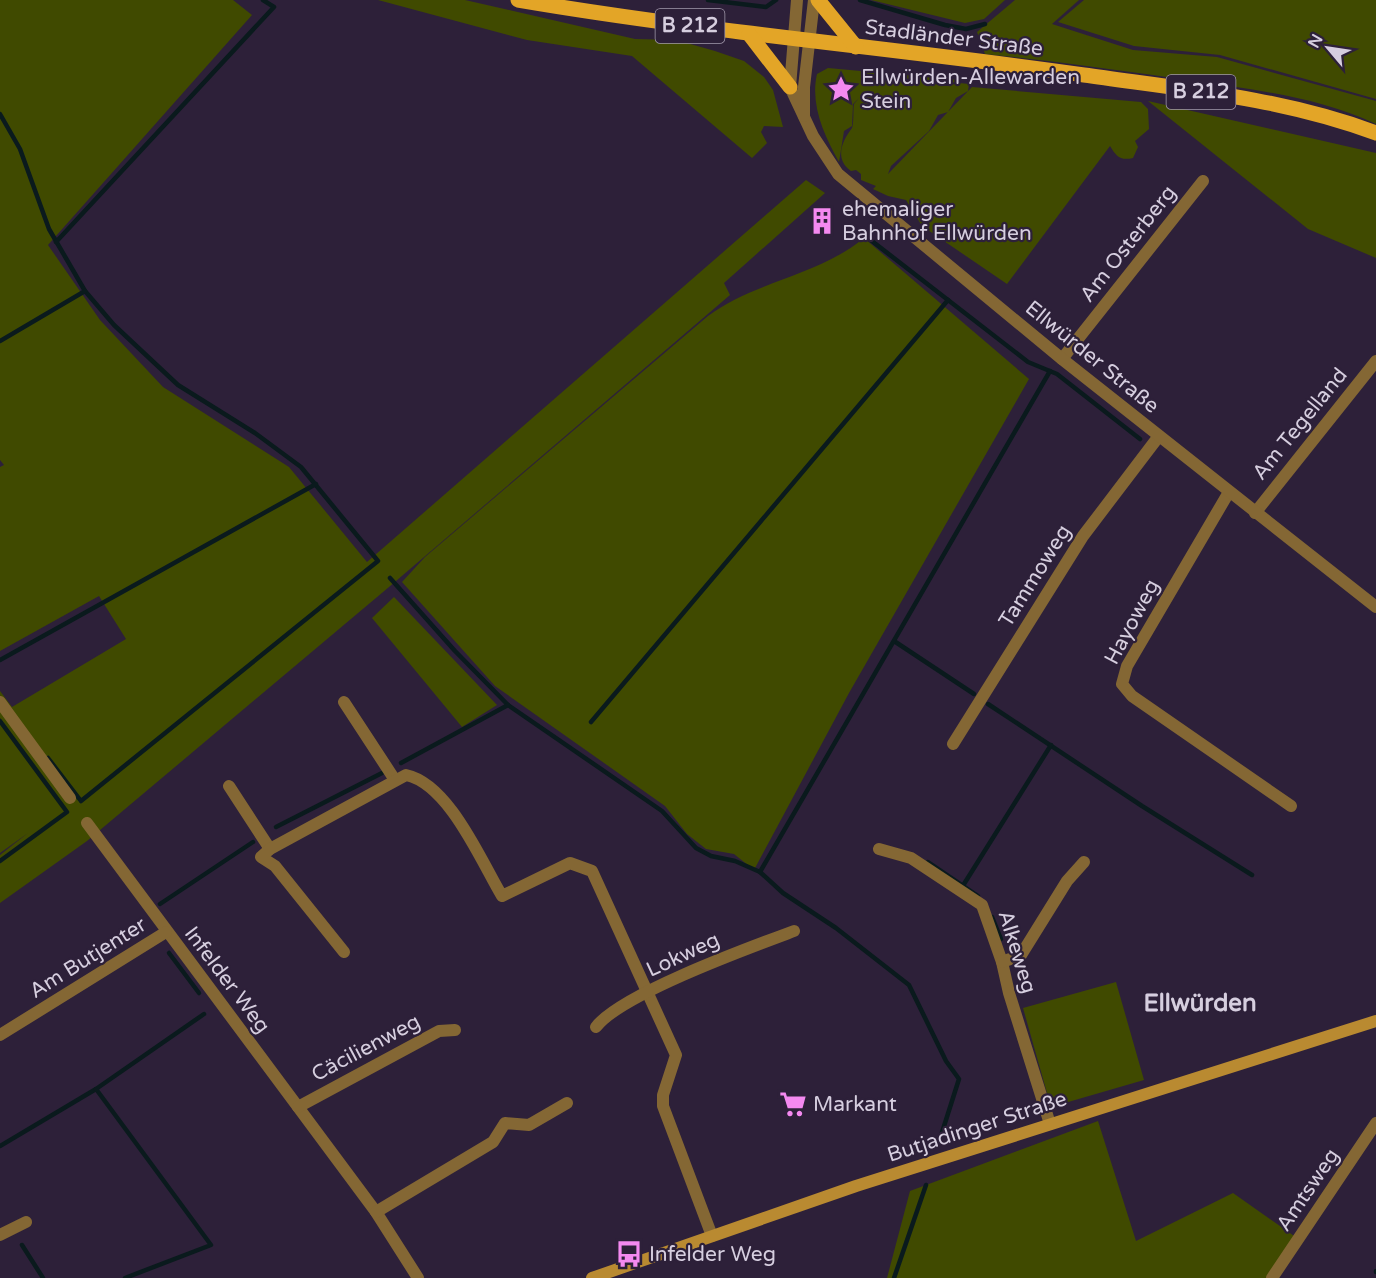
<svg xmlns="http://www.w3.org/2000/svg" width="1376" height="1278" font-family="'Varela Round',sans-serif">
<rect width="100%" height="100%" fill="#2d2039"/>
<!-- green -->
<g fill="#404a00">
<path d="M0,0H233L252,15L48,245L100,320L163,387L289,467L367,562L806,180L825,193L724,283L730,295L389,587L87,841L0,903V855L28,833L0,853V691L12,707L126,639L99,596L0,651V467L4,465L0,460Z"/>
<path d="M378,0H465L635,39L676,40L715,51L744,61L764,77L773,90L783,127L764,126L761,132L767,143L752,158L632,56L527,40Z"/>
<path d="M871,0H1005L984,19L965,23Z"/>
<path d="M1015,0H1079L1052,24L1133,50L1217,57L1376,101V124C1318,97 1256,90 1194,81C1124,71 1055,61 985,54L977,32Z"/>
<path d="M1084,0H1376V99L1220,55L1134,46L1058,22Z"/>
<path d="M828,68L959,80C944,91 909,73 891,80H918L947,86L959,83L969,84L968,91L956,98L948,112L938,115L929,131L891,166L888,174L972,87L1141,102L1148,109L1149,129L1135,141L1138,147L1133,158C1120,161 1116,156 1110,146L1007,284L922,226L906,200L888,196L873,189L876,186L861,180V174L856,170L851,171C834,159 842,141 852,128C854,124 853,109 854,104L859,98L853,104L852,126L844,131L839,162C824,135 810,105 817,74Z"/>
<path d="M1148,101L1376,153V258L1308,229Z"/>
<path d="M864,238L1029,379L849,693L754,870L734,854L706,849L687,834L665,806L495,686L402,582L425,557L708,316C755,281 818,276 864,238Z"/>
<path d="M394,597L497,705L462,727L372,618Z"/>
<path d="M1116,982L1144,1080L1051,1107L1023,1008Z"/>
<path d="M1098,1121L1136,1241L1233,1193L1297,1238L1272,1278H887L910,1191Z"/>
</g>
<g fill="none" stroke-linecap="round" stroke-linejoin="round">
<!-- stream -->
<g stroke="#0a1a1d" stroke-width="4.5">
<path d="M708,0L766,7L776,0"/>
<path d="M860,0L945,25L966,29L985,24"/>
<path d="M0,114L20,149L49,229L85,291L114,325L178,385L255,433L301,467L378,561L81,801L48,758"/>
<path d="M859,231L1028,362L1057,374L1140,439"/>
<path d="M56,242L274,7L263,0"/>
<path d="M0,341L85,291"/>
<path d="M390,578L455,651L508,705L662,811L696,848L711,856L735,861L760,872L783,893L836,928L909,985L946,1061L959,1079L938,1145"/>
<path d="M894,641L974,694"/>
<path d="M0,660L316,484"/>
<path d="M988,704L1142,806L1252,875"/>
<path d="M0,721L67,812L0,861"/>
<path d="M591,722L948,300"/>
<path d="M401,763L508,705"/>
<path d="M276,827L382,773"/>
<path d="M928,862L978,896"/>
<path d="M760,872L1050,371"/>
<path d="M964,884L1051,745"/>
<path d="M160,904L253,842"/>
<path d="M992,917L1001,939"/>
<path d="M169,953L199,993"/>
<path d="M0,1146L96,1089"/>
<path d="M22,1245L43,1278"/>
<path d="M1376,1271V1272"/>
<path d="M125,1278L211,1245L96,1089L204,1014"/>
<path d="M894,1278L926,1185"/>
</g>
<!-- minor -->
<g stroke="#846734" stroke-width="12">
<path d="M1062,359L1203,181"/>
<path d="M1229,492L1127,666L1122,684L1132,696L1291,806"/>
<path d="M1255,513L1376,361"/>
<path d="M0,702L70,798"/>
<path d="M344,702L395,780"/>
<path d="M953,744L1083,536L1159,436"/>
<path d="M229,786L270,849"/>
<path d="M87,823L376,1212L418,1278"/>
<path d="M879,849L911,858L982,905L1002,962L1009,993L1050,1124"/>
<path d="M344,952L275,866L261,857L270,849L406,775C449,784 481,861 502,896L570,863L592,871L676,1055L663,1095V1106L712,1236"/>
<path d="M1002,962L1021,955L1067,881L1084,862"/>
<path d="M596,1027C621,994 751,947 794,931"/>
<path d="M0,1035L166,932"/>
<path d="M298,1107L439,1031L455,1030"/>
<path d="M376,1212L493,1142L505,1123L529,1125L567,1103"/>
<path d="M0,1235L26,1222"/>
<path d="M1272,1278L1376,1123"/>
</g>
<!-- tertiary -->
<g stroke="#846734" stroke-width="12">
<path d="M797,0L790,87L813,136L838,174L1062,359L1376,607"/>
<path d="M804,116V87L814,0"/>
</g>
<!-- secondary -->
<path stroke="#b98a31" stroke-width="12" d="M592,1278L856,1186L1376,1021"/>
<!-- primary -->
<g stroke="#e3a527" stroke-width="15">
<path d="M518,0C706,32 895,48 1084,75C1182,89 1283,98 1376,133"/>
<path d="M818,0L856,47"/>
<path d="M749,34L790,87"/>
</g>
</g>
<!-- icons -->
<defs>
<symbol id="sight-bare" viewBox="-9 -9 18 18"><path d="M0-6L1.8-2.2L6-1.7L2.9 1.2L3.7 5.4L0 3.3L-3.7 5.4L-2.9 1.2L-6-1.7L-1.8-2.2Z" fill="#f489f0" stroke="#2d2039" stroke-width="2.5" paint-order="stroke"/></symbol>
<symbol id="building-bare" viewBox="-9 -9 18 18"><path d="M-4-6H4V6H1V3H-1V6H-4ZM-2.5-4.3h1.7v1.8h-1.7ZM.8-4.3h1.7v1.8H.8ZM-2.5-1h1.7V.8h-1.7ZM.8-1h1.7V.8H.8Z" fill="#f489f0" stroke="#2d2039" stroke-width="2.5" paint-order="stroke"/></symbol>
<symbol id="supermarket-bare" viewBox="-9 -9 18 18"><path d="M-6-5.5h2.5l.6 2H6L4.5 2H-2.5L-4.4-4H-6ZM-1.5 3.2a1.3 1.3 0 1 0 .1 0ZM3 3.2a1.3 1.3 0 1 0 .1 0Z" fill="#f489f0" stroke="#2d2039" stroke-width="2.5" paint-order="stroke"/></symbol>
<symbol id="bus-bare" viewBox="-9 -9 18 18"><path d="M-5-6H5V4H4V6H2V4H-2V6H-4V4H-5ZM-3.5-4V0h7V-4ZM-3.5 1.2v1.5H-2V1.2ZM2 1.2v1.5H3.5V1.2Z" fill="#f489f0" stroke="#2d2039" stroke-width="2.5" paint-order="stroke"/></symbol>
</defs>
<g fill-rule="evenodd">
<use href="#sight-bare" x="822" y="70" width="38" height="38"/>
<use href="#building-bare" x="803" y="202" width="38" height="38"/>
<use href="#supermarket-bare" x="774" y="1085" width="38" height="38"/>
<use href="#bus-bare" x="610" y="1235" width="38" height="38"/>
</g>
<g text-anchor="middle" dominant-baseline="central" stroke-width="4.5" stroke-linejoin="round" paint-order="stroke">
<!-- shield labels -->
<g fill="#2d2039" stroke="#a39aad" stroke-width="1.5">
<rect x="655.5" y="9" width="69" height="34" rx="4.5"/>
<rect x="1166.5" y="75" width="69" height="34" rx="4.5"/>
</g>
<g font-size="20" font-weight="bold" fill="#d6cedf">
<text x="690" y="26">B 212</text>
<text x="1201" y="92">B 212</text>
</g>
<!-- street labels -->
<g font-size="21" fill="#d6cedf" stroke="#2d2039">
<text transform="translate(954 38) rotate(7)">Stadländer Straße</text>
<text transform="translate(1128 244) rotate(-52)">Am Osterberg</text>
<text transform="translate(1092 357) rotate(39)">Ellwürder Straße</text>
<text transform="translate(1300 424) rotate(-51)">Am Tegelland</text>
<text transform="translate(1035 576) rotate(-58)">Tammoweg</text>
<text transform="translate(1132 622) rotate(-62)">Hayoweg</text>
<text transform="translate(1017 952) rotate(73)">Alkeweg</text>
<text transform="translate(683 955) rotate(-25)">Lokweg</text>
<text transform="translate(88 958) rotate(-32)">Am Butjenter</text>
<text transform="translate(227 980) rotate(53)">Infelder Weg</text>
<text transform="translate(366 1048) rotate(-28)">Cäcilienweg</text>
<text transform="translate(977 1127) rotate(-18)">Butjadinger Straße</text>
<text transform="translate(1308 1190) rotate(-56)">Amtsweg</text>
</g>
<!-- poi labels -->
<g font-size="21" fill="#d6cedf" stroke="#2d2039" text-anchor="start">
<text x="861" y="77">Ellwürden-Allewarden<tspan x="861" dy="24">Stein</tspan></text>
<text x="842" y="209">ehemaliger<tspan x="842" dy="24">Bahnhof Ellwürden</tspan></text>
<text x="813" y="1104">Markant</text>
<text x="649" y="1254">Infelder Weg</text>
</g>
<!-- quarter labels -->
<g font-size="24" font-weight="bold" fill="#d6cedf" stroke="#2d2039">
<text x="1200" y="1003">Ellwürden</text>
</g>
</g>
<!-- north arrow -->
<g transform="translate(1328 48) rotate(299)" stroke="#2d2039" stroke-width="4.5" paint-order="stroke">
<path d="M0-4.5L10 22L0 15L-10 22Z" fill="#d6cedf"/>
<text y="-9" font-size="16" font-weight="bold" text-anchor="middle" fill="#d6cedf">N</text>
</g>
</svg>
